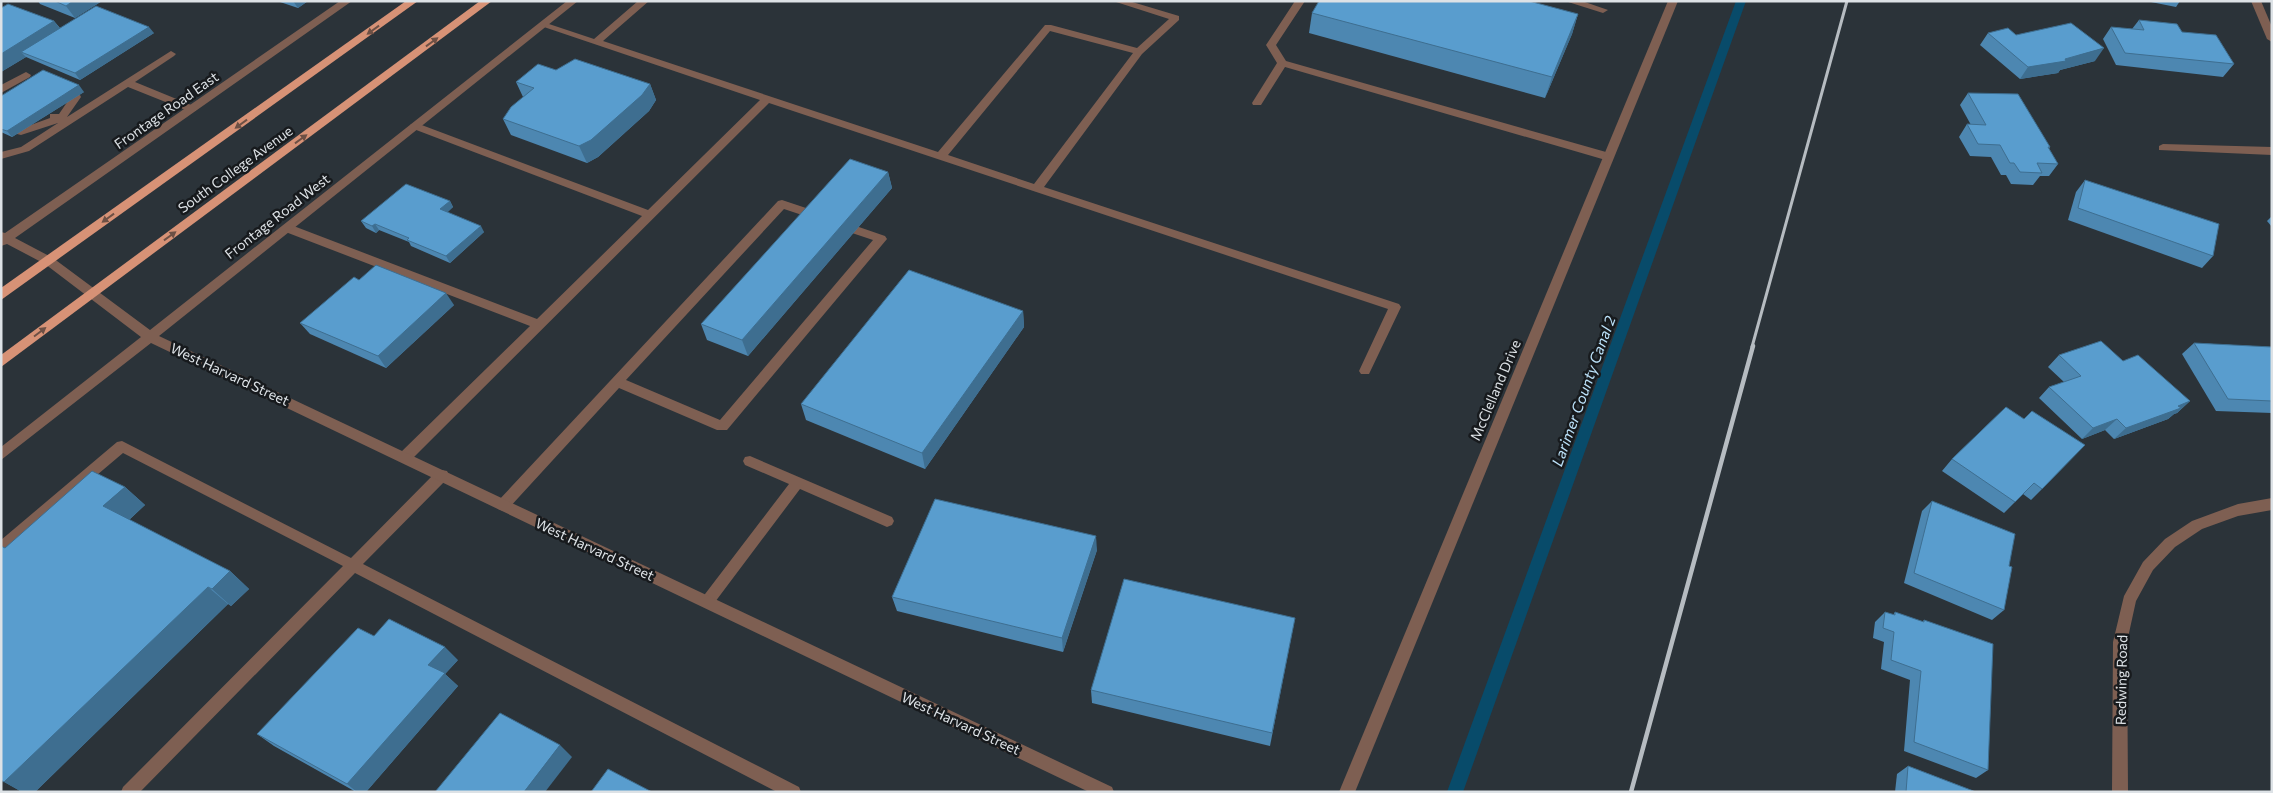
<svg xmlns="http://www.w3.org/2000/svg" width="2273" height="793" font-family="Commissioner,sans-serif">
<rect width="100%" height="100%" fill="#2b3339"/>
<g fill="none" stroke-linecap="round" stroke-linejoin="round">
<!-- stream -->
<path fill="#084b6a" fill-rule="evenodd" d="M1736,1H1746L1463,792H1447Z"/>
<!-- service -->
<g fill="#7e5f52" fill-rule="evenodd">
<path d="M638,1H649L603,41L938,152L1045,25H1051L1137,48L1169,19L1113,1H1129L1179,16V20L1142,54L1044,187L1399,304L1401,307L1369,374H1361L1359,371L1388,309L769,103L410,461H400L399,457L400,453L530,326L283,231L281,228L287,224L291,225L537,319L642,216L411,128L410,126L411,124H419L648,210L760,100L538,25L543,22L594,39ZM1050,31L1133,53L1034,184L948,155Z"/>
<path d="M1295,1H1305L1276,45L1286,61L1613,154L1614,157L1609,161L1285,67L1261,105H1253L1252,103L1277,63L1266,45Z"/>
<path d="M1565,1H1582L1608,10L1603,13Z"/>
<path d="M171,51L176,54L174,56L135,82L196,107V111H188L128,87L29,151L1,159V152L21,147L58,123L21,135L17,134V130L50,118V114H59L72,95H80L81,97L67,117Z"/>
<path d="M26,72L31,75L30,77L1,93V85Z"/>
<path d="M782,200L821,213L823,216L817,220L784,209L626,380L720,420L873,240L852,233L850,230L852,227L856,226L885,236L887,239L727,430H717L619,388L508,509L503,511L498,509L496,505L498,501L778,201Z"/>
<path d="M122,441L351,558L437,471L442,470L447,471L449,475L447,479L363,564L799,787L801,792H777L355,573L140,792H121L123,787L343,566L123,453L6,552L1,554V540L117,442Z"/>
<path d="M750,456L892,517L894,521L892,525L887,527L800,489L712,606L707,608L702,606L700,602L702,598L789,484L745,465L743,461L745,457Z"/>
</g>
<!-- minor -->
<g fill="#7e5f52" fill-rule="evenodd">
<path d="M340,1H352L15,238L53,258L150,330L567,1H578L159,336L1112,787L1114,792H1089L151,343L1,460V447L141,337L45,264L7,244L1,246V232L5,233Z"/>
<path d="M1668,1H1678L1355,792H1339Z"/>
<path d="M2251,1H2261L2272,27V42L2267,39Z"/>
<path d="M2163,144L2272,147V155L2159,150V146Z"/>
<path d="M2272,498V510L2238,516L2202,529L2175,547L2153,570L2136,601L2127,642L2128,792H2112L2113,642L2124,596L2143,562L2165,539L2192,521L2238,504Z"/>
</g>
<!-- trunk -->
<g fill="#d79276" fill-rule="evenodd">
<path d="M406,1H418L1,300V288Z"/>
<path d="M480,1H492L1,367V355Z"/>
</g>
<!-- rail-far1 -->
<path stroke="#b6bcc1" stroke-width="3" d="M1752,347L1847,1"/>
<!-- rail -->
<path stroke="#b6bcc1" stroke-width="4.5" d="M1631,792L1753,346"/>
</g>
<!-- wall -->
<g fill="#4d87b1">
<path d="M38,1H102L75,18L40,4Z"/>
<path d="M277,1H308L298,8Z"/>
<path d="M2146,1H2180L2176,7Z"/>
<path d="M1,8L54,21L60,28L154,33L80,80L26,57L1,72Z"/>
<path d="M1312,13L1578,14L1572,34L1545,98L1309,33Z"/>
<path d="M2139,20L2182,32L2234,64L2223,77L2116,65L2103,39L2111,27L2132,29Z"/>
<path d="M1988,33L2016,35L2095,61L2060,70L2058,73L2020,79L1980,45Z"/>
<path d="M556,70L650,84L656,100L649,111L598,157L587,163L511,135L503,119L523,97L516,82Z"/>
<path d="M84,92L12,137L1,132V96Z"/>
<path d="M1968,93L2050,147L2049,149L2058,164L2049,176H2040L2033,185L2011,184L2006,175H2001L1991,157L1970,156L1959,137L1967,124L1971,125L1960,105Z"/>
<path d="M888,172L892,188L748,356L707,340L701,324Z"/>
<path d="M2085,180L2213,256L2202,268L2068,220L2076,192Z"/>
<path d="M450,201L453,207L447,212L484,232L450,263L411,246L409,242L379,230L376,233L366,228L361,221Z"/>
<path d="M2272,216V227L2267,221Z"/>
<path d="M359,280L454,305L386,368L310,334L300,323Z"/>
<path d="M1023,311L1024,327L925,469L806,420L801,404Z"/>
<path d="M2194,343L2272,347V413L2216,411L2182,354Z"/>
<path d="M2059,355L2123,361L2190,401L2177,413L2174,414L2168,419L2114,439L2105,430L2082,439L2039,398L2049,387L2064,382L2048,367Z"/>
<path d="M2006,407L2042,489L2031,500L2023,494L2004,513L1942,471L1952,459Z"/>
<path d="M125,487L145,505L129,520L230,571L249,589L231,606L228,604L35,792H22L1,780Z"/>
<path d="M1932,501L2009,566L2004,610L1992,620L1904,583L1922,511Z"/>
<path d="M1097,550L1063,652L897,611L892,597Z"/>
<path d="M1885,612L1893,615L1895,612L1922,622L1924,620L1988,770L1976,778L1904,751L1910,680L1881,669L1884,642L1873,638L1875,622Z"/>
<path d="M1295,618L1270,746L1092,703L1091,690Z"/>
<path d="M458,660L445,674L458,686L366,792H356L274,746L257,734Z"/>
<path d="M1908,766L1976,792H1895L1897,774Z"/>
</g>
<!-- shaded-wall -->
<g fill="#3e6e90">
<path d="M73,1H102L75,18L66,6Z"/>
<path d="M293,1H308L298,8Z"/>
<path d="M1578,14L1572,34L1545,98L1552,77Z"/>
<path d="M54,21L64,34L21,52L26,57L1,72V54Z"/>
<path d="M149,27L154,33L80,80L75,73Z"/>
<path d="M2104,48L2095,61L2060,70L2058,73L2020,79L2028,67L2065,59Z"/>
<path d="M650,84L656,100L649,111L598,157L587,163L579,146Z"/>
<path d="M79,85L84,92L12,137L7,131Z"/>
<path d="M888,172L892,188L748,356L742,340Z"/>
<path d="M450,201L453,207L444,216L440,209Z"/>
<path d="M375,224L379,230L376,233L372,226Z"/>
<path d="M481,226L484,232L450,263L446,256Z"/>
<path d="M446,293L454,305L386,368L378,356Z"/>
<path d="M1023,311L1024,327L925,469L922,453Z"/>
<path d="M2190,401L2177,413L2174,414L2168,419L2114,439L2126,428Z"/>
<path d="M2117,419L2105,430L2082,439L2093,428Z"/>
<path d="M125,487L145,505L124,524L103,506Z"/>
<path d="M1096,536L1097,550L1063,652L1062,638Z"/>
<path d="M230,571L249,589L231,606L212,589Z"/>
<path d="M208,587L228,604L35,792H22L4,782Z"/>
<path d="M445,647L458,660L445,674L458,686L366,792H357L347,784L428,665Z"/>
<path d="M560,745L572,757L545,792H524Z"/>
</g>
<!-- building -->
<g fill="#599dce" stroke="#3e6e90">
<path d="M55,1H73L66,6Z"/>
<path d="M1319,1H1529L1578,14L1552,77L1312,13Z"/>
<path d="M8,4L54,21L1,54V8Z"/>
<path d="M96,6L149,27L75,73L21,52Z"/>
<path d="M2139,20L2177,24L2182,32L2216,35L2234,64L2125,53L2111,27L2144,30Z"/>
<path d="M2071,23L2104,48L2065,59L2066,61L2028,67L1988,33L2008,28L2016,35Z"/>
<path d="M575,59L650,84L642,95L591,140L579,146L503,119L511,107L534,88L516,82L538,64L556,70Z"/>
<path d="M43,70L79,85L7,131L1,129V96Z"/>
<path d="M1968,93L2018,94L2050,147H2048L2058,164L2037,163L2042,173L2020,172L2014,163H2010L2000,145L1978,144L1967,124L1986,125Z"/>
<path d="M850,159L888,172L742,340L701,324Z"/>
<path d="M2085,180L2219,224L2213,256L2078,208Z"/>
<path d="M406,184L450,201L440,209L481,226L446,256L407,240L409,238L375,224L372,226L361,221Z"/>
<path d="M376,265L446,293L378,356L300,323L354,277L359,280Z"/>
<path d="M909,270L1023,311L922,453L801,404Z"/>
<path d="M2101,341L2123,361L2138,355L2190,401L2178,406L2181,408L2126,428L2117,419L2093,428L2049,387L2081,376L2059,355Z"/>
<path d="M2194,343L2272,347V401L2228,399Z"/>
<path d="M2006,407L2024,419L2032,411L2085,445L2042,489L2034,483L2015,502L1952,459Z"/>
<path d="M92,471L125,487L103,506L230,571L212,589L208,587L4,782L1,780V546L5,548Z"/>
<path d="M935,499L1096,536L1062,638L892,597Z"/>
<path d="M1932,501L2015,534L2009,566L2012,567L2004,610L1914,573Z"/>
<path d="M1124,579L1295,618L1272,733L1091,690Z"/>
<path d="M1885,612L1895,615V612L1924,622V620L1993,644L1988,770L1914,742L1921,671L1891,660L1894,632L1883,628Z"/>
<path d="M389,619L445,647L428,665L445,673L347,784L257,734L358,628L374,636Z"/>
<path d="M500,713L560,745L524,792H435Z"/>
<path d="M1908,766L1976,792H1906Z"/>
<path d="M608,769L652,792H591Z"/>
</g>
<!-- one-way arrows -->
<defs><path id="oneway-solid" d="M-6-.8H1V-3.2L6.5 0L1 3.2V.8H-6Z" transform="scale(1.25)"/></defs>
<g fill="#6d5045">
<use href="#oneway-solid" transform="translate(373 30) rotate(144)"/>
<use href="#oneway-solid" transform="translate(432 42) rotate(-36)"/>
<use href="#oneway-solid" transform="translate(241 124) rotate(144)"/>
<use href="#oneway-solid" transform="translate(301 139) rotate(-36)"/>
<use href="#oneway-solid" transform="translate(108 218) rotate(144)"/>
<use href="#oneway-solid" transform="translate(170 236) rotate(-36)"/>
<use href="#oneway-solid" transform="translate(40 332) rotate(-37)"/>
</g>
<g text-anchor="middle" dominant-baseline="central" stroke-width="5" stroke-linejoin="round" paint-order="stroke">
<!-- street labels -->
<g font-size="14" fill="#dde2e6" stroke="#171a1d">
<text transform="translate(166 110) rotate(-35)">Frontage Road East</text>
<text transform="translate(235 169) rotate(-36)">South College Avenue</text>
<text transform="translate(277 216) rotate(-38)">Frontage Road West</text>
<text transform="translate(230 374) rotate(25)">West Harvard Street</text>
<text transform="translate(1495 390) rotate(-67)">McClelland Drive</text>
<text transform="translate(595 549) rotate(25)">West Harvard Street</text>
<text transform="translate(2121 680) rotate(-89)">Redwing Road</text>
<text transform="translate(961 723) rotate(25)">West Harvard Street</text>
</g>
<!-- water labels -->
<g font-size="15" font-style="italic" fill="#bce2fa" stroke="#171a1d">
<text transform="translate(1583 391) rotate(-70)">Larimer County Canal 2</text>
</g>
</g>
<!-- border -->
<rect width="2273" height="793" fill="none" stroke="#dde2e6" stroke-width="5"/>
</svg>
